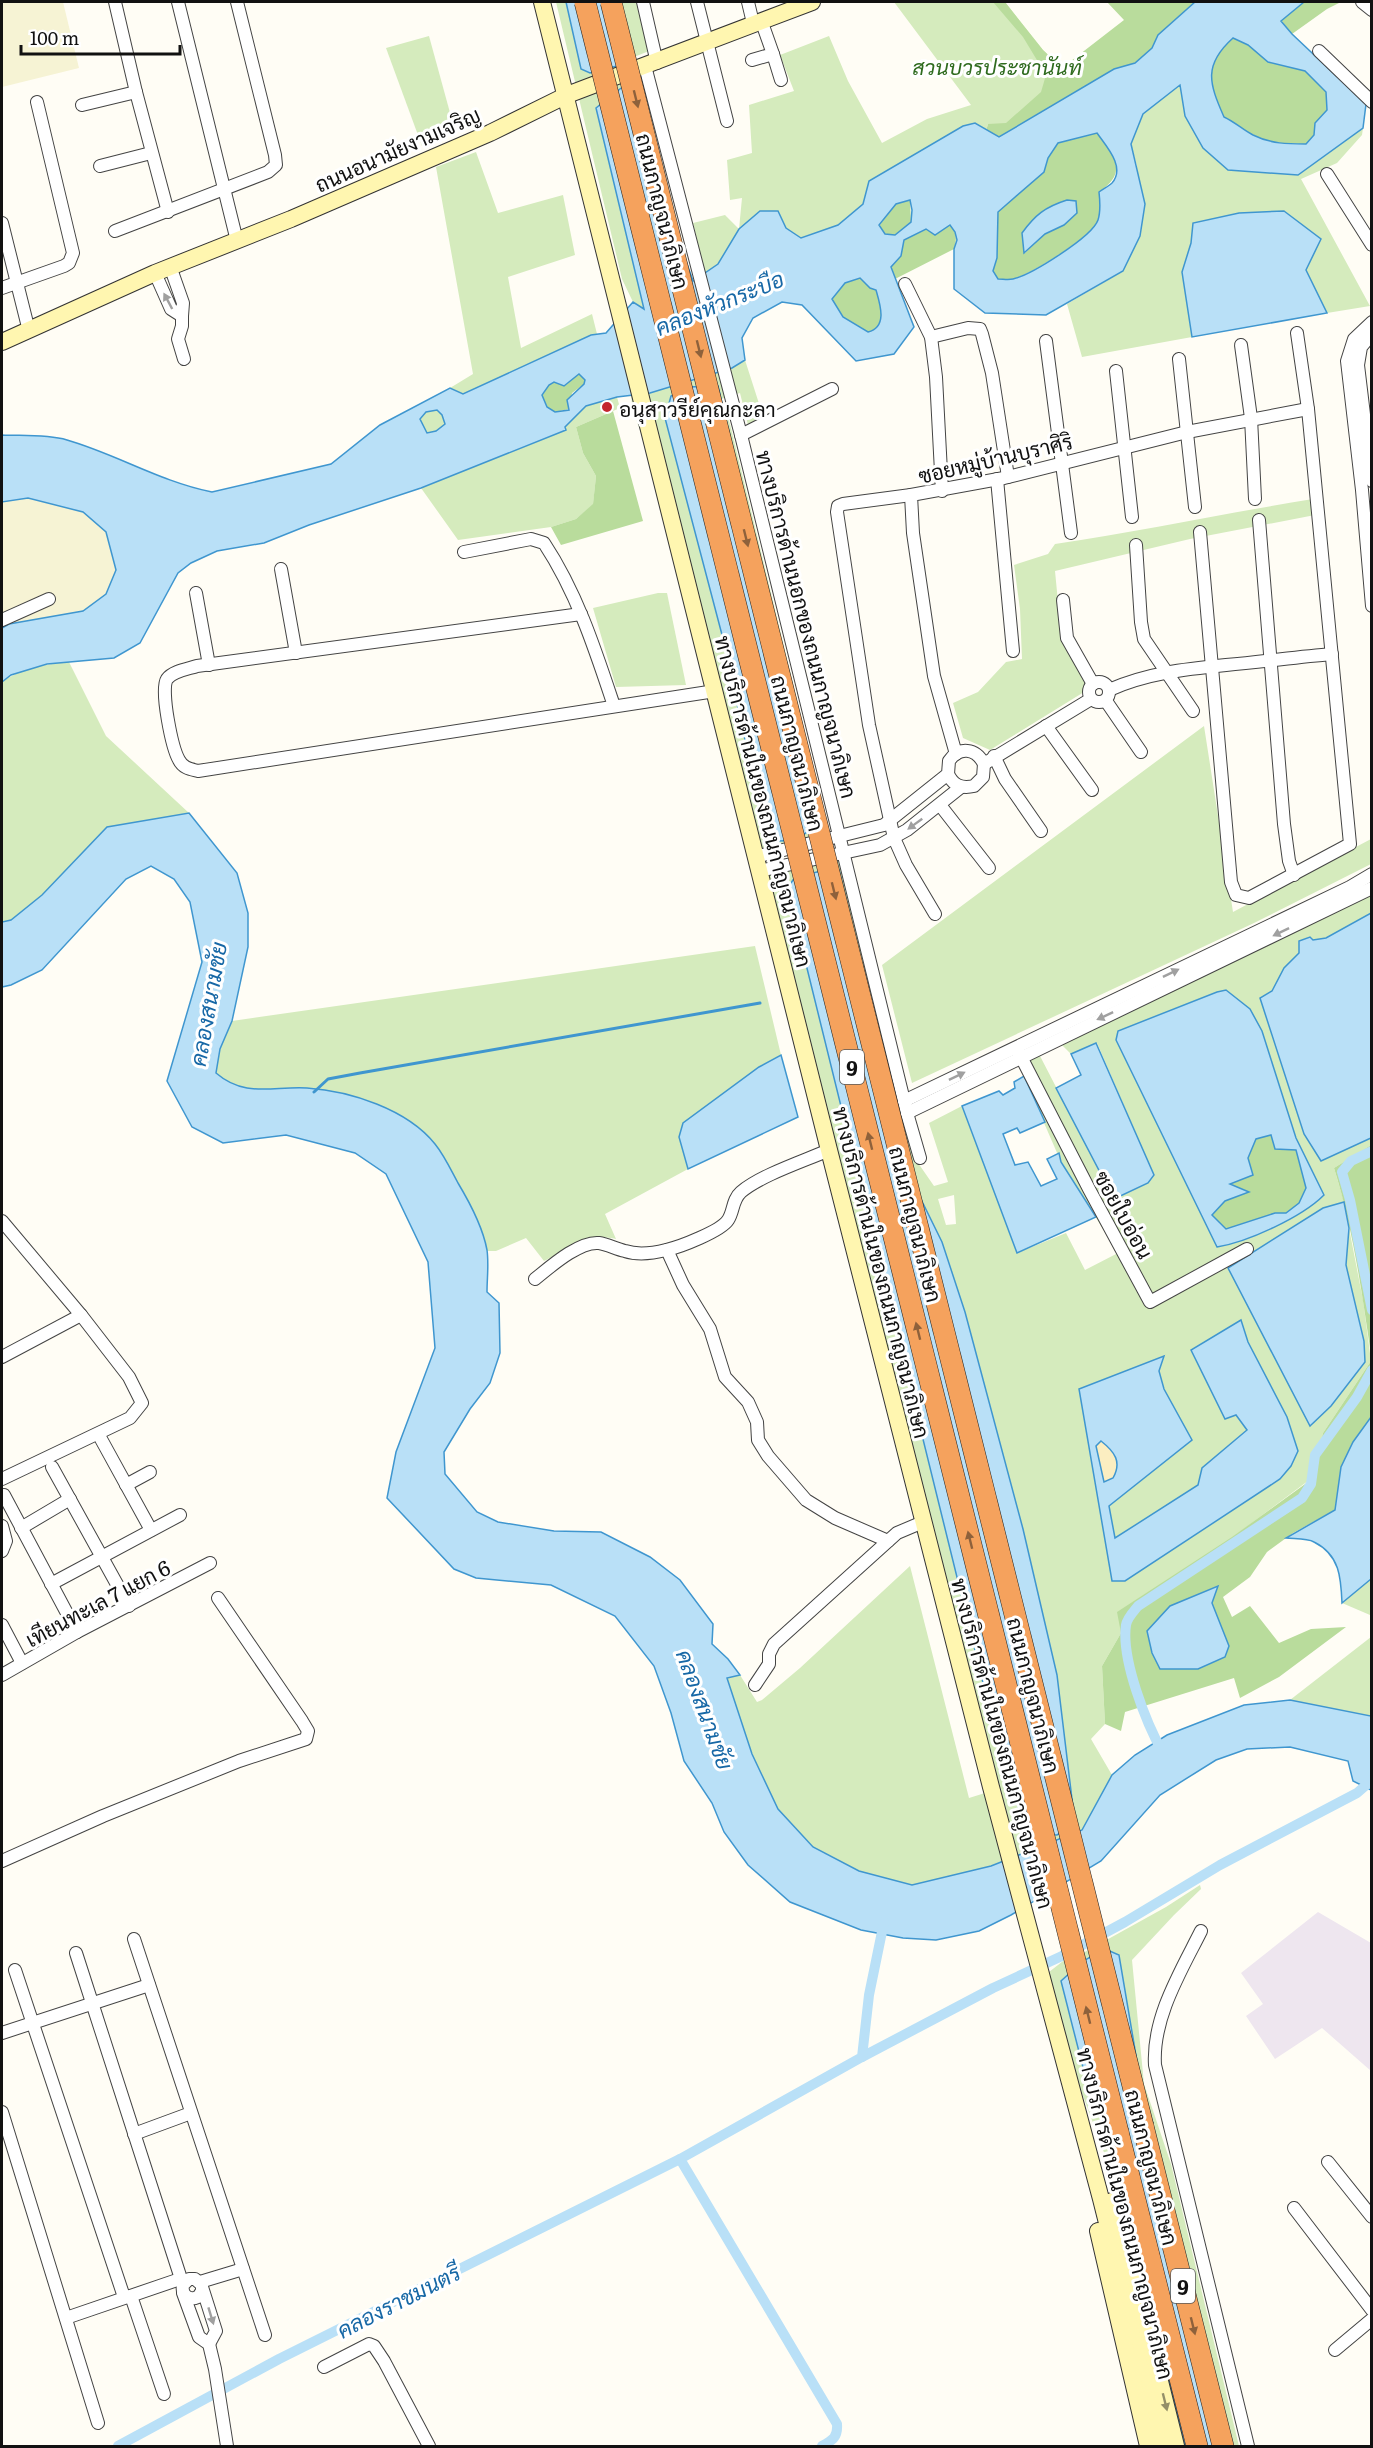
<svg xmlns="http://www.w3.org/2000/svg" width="1373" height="2448" font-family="Literata,Sarabun,serif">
<rect width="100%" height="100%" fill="#fffdf5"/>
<!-- industrial -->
<path fill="#eee6ef" d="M1318,1912L1371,1943V2071L1322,2028L1275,2059L1246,2016L1263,2004L1241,1973Z"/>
<!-- farmland -->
<g fill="#f6f3d4">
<path d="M2,2H63L79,68L2,87Z"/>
<path d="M28,498L83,512L106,532L116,570L106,594L83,611L9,624L2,628V502Z"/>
</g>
<!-- green -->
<g fill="#d5ebbd" fill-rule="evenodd">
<path d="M556,2H636L649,51L634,57L692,282L626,86L596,108L644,309L633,302L622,279Z"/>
<path d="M894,2H1005L1043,50L1062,68L1068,79L1001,130L988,124L986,131L975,123L963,126L869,181L863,204L838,225L801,238L786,228L778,211L739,229L718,264L705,273L693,223L725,215L739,229L742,198L730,200L727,160L752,153L749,105L794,91L780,55L829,36L848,81L882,143L927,119L971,105Z"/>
<path d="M429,36L455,131L422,146L386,48Z"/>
<path d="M1180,84L1185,116L1298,175L1363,128L1362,135L1337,163L1301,179L1370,306L1327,313L1306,270L1193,223L1191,243L1182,272L1192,337L1082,357L1067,304L1123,271L1140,236L1137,166L1131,144L1143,114Z"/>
<path d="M476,152L498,213L563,195L575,255L508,277L521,348L592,314L597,334L591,335L463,394L450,388L473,374L436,167Z"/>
<path d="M745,360L763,416L748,425L740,393L721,399L730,424L828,828C807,840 785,846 760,849L642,435L633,412L631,395C663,391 717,376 745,360Z"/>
<path d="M617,397L620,408L576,427L583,453L596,476L593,505L576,519L551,527L458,540L421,488L566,430L564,427L586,406Z"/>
<path d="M437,410L442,415L445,424L436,431L427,433L420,419L426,412Z"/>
<path d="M1313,499L1315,515L1190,539L1055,571L1061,633L1085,682L1084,692L990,750L963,738L953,703L978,692L1006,662L1022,659L1020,609L1014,565L1048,554L1055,544C1142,531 1227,513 1313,499Z"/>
<path d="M658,593H667L686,685L616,687L593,608Z"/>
<path d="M69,662L106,736L189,813L107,827L42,895L11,920L2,922V682C21,668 46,664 69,662Z"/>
<path d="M1204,726L1233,912L1371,839V864L1254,923L912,1083L882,965Z"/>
<path d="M840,859L874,1009L916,1160L934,1186L948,1182L929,1123L962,1106L1017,1253L1066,1233L1085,1270L1118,1253L1061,1162L1018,1063L1040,1056L1114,1199L1148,1183L1154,1175L1097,1043L1071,1054L1060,1043L1371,886V1145L1334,1168L1344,1202L1323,1208L1228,1268L1311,1426L1365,1362L1364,1341L1345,1265L1349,1228L1363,1300L1371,1361L1323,1433L1312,1478L1233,1537L1121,1633L1102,1666L1105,1724L1091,1739L1112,1775L1082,1830L991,1866L912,1885L859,1871L813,1847L778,1809L752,1754L726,1678L740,1675L757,1702L762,1700L800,1668L910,1566L969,1798L985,1793L768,877L776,871ZM1226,990L1262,1031L1296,1138L1324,1195C1302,1217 1248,1242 1217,1247L1118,1031L1217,992ZM954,1195L956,1224L946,1225L938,1199ZM1241,1320L1248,1342L1287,1417L1298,1451L1291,1466L1280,1479L1125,1581L1112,1580L1079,1389L1163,1357L1159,1371L1164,1389L1192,1440L1109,1506L1114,1539L1198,1485L1202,1468L1248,1429L1236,1415L1226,1419Z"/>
<path d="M755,946L781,1055L759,1067L679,1137L688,1169L605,1214L616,1239C590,1232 567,1250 544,1261L526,1238L496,1251H487L482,1234L465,1194L434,1143L308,1088L250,1090L228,1084L216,1073L220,1049L232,1021Z"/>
<path d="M1371,1579L1370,1615L1342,1603Z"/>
<path d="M1371,1637V1716L1290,1700Z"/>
<path d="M1200,1885L1201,1889L1174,1915L1132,1960L1144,2084L1171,2164L1239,2446H1181L1112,2174L1070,2061L1049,1972L1067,1958L1083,1953L1166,1907Z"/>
</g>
<!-- forest -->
<g fill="#b9dc9c" fill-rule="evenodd">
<path d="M993,2H1005L1043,50L1062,68L1124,20L1107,2H1195L1158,35L1152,48L1135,63L1114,69L999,138L986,131L988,124L1006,123L1041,92L1046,75L1023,37Z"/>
<path d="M1304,2H1341L1327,9L1292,34L1281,20Z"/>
<path d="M1233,37L1248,45L1268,62L1305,71L1326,92L1327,110L1315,123L1314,135L1306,144C1288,144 1271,144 1254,135C1243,130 1235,122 1224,117C1209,83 1203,65 1233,37Z"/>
<path d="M1097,133C1114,156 1129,172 1099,192C1100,201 1101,211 1098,220C1092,237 1031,274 1013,279C1008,280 1003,279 998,279L993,271L997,258V212L1043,172L1048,158L1058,143ZM1077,213L1064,225L1045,234L1025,253L1022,233Z"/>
<path d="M910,200L911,222L895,236L885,234L879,226L896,204Z"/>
<path d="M950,225C957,233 957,239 954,249L895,279L891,267L901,256L904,240L926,229L935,234Z"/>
<path d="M860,278L870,288L876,289C880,304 888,327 868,332L843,317L832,299L845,283Z"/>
<path d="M579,374L585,380L584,384L572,393L569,409L555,412L547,407L542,396L549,385L554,382L564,386Z"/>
<path d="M613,411L643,521L561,545L551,527L576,519L593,504L596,476L583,453L576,427Z"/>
<path d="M1271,1135L1296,1150L1307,1188L1299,1203L1286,1213H1275L1226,1230L1212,1215L1225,1201L1248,1192L1229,1184L1253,1175L1248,1158L1256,1139Z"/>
<path d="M1371,1145V1355C1362,1293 1353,1228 1334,1168Z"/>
<path d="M1371,1361V1417L1353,1442L1341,1467L1335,1510L1293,1533L1267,1552L1250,1577L1223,1597L1232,1617L1250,1606L1279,1643L1311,1629L1346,1627L1279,1677L1240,1698L1234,1678L1125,1712L1121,1731L1105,1724L1102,1666L1121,1633L1117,1612L1232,1537L1312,1479L1323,1433ZM1218,1586L1212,1603L1218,1623L1198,1669H1160Z"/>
</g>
<!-- sand -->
<path fill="#fbeec1" d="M1101,1441C1114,1452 1122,1462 1113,1479L1104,1482L1096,1446Z"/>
<!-- water -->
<g fill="#b9e0f7" stroke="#3f96cf" stroke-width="1.5" fill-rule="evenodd">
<path d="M566,2H616L617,66L590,73L581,69Z"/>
<path d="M1195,2H1304L1281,21L1292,34L1366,104L1363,128L1298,175L1228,170L1203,148L1185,116L1180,85L1143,114L1131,144L1145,204L1140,236L1123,271L1046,315L985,313L954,289V249L957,240L955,232L950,225L935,235L926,229L904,240L901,256L891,267L914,327L894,354L856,361L802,305L782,302L753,318L742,338L745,360L732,368L650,393L617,397L586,406L565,427L566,430L421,488L309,525L264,543L217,551L191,563L178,573L140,643L114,658L47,664L11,675L2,682V628L9,624L83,611L106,594L116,570L106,532L83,512L28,498L2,502V435C22,436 46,434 67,440C116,454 161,482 212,492L331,464L380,425L450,388L463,394L591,335L606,333L633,302L644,309L596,108L625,85L693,281L718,264L739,229L760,211H778L786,228L801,238L838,225L863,204L869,181L963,126L975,123L999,137L1114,69L1135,63L1152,48L1158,35ZM1233,38L1248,45L1268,62L1305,71L1326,92L1327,110L1315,123L1314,135L1306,144C1288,144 1271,144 1253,135C1243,130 1235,122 1224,117C1209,83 1203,65 1233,38ZM1097,133C1106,146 1126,167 1112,183C1109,186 1103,189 1099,192C1100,201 1101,211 1098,220C1092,237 1031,275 1013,279C1008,280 1003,279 998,279L993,271L997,258L998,212L1044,172L1048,158L1058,143ZM910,200L912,210L911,222L895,235L885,234L879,225L896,204ZM860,278L870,288L876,290C880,304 888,327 868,332L843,317L832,299L845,283ZM579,374L585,380L584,384L567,400L569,410L555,412L547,407L542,395L549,385L554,382L564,386ZM437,410L442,415L445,424L436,431L427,433L420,419L426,412Z"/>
<path d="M1067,200L1076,201L1077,213L1064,225L1045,234L1024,253L1022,233C1035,215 1045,207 1067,200Z"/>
<path d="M1284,211L1321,239L1306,270L1327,313L1192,337L1182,272L1191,243L1193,223L1239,213Z"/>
<path d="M718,386L821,817C808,834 798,842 775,841L768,831L740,720L731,669L665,418L671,396L688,387Z"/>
<path d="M189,813L237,873L248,913V947L232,1021L220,1049L216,1073C245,1098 272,1086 307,1088C350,1091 407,1109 435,1144C444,1155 451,1170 458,1183C470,1203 483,1228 487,1250C489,1264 487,1278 487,1292L499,1303L500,1353L490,1383L470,1409L444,1452L445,1474L477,1512L498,1522L554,1531L601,1532L650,1557L680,1580L713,1624L712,1644L728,1659L740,1675L727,1678L752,1754L778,1809L813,1847L859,1871L912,1885L991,1866L1082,1830L1112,1775L1135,1755L1167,1735L1244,1705L1290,1700L1371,1716V1790L1353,1781L1348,1761L1290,1747L1247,1749L1216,1760L1160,1795L1101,1861L1011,1915L979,1931L936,1940L903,1938L861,1930L790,1902L748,1865L724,1832L712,1803L684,1761L671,1713L654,1666L615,1616L551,1585L476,1578L454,1569L387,1498L396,1452L435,1348L428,1262L386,1174L355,1153L286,1135L223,1143L192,1127L167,1081L202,962L190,902L174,879L151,866L126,879L42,970L11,985L2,987V922L11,920L42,895L107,827Z"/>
<path d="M839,870L913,1183L942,1242L965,1312L1023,1529L1057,1675L1075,1824L1057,1835L1026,1834L987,1699L803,952L789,886L795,877L817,872Z"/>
<path d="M1371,913V1138L1321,1161L1304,1134L1260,998L1272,991L1284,968L1299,953V941L1310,937L1313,940L1326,938Z"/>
<path d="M1226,990L1250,1009L1262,1031L1296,1138L1324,1195C1302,1217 1248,1242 1217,1247L1116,1040L1118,1031L1217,992ZM1271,1135L1275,1149L1296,1150L1306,1188L1299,1203L1286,1213H1275L1226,1229L1212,1215L1225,1201L1249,1192L1230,1184L1253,1175L1248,1158L1256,1139Z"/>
<path d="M1096,1043L1154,1175L1148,1183L1114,1199L1056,1088L1081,1075L1071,1054Z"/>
<path d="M781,1055L798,1117L688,1169L679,1137L683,1123L759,1067Z"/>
<path d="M1024,1076L1045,1122L1020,1133L1017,1128L1003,1134L1015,1165L1028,1162L1041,1186L1057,1179L1047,1159L1059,1153L1061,1162L1096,1217L1017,1253L962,1106L999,1091L1003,1095L1015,1088L1014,1082Z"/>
<path d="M1344,1202L1349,1228L1346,1265L1364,1341L1365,1362L1331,1406L1310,1426L1228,1268L1323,1208Z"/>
<path d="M1241,1320L1248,1342L1287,1417L1298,1451L1291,1466L1280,1479L1125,1581H1112L1079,1389L1164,1356L1159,1371L1164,1389L1192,1440L1109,1506L1115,1538L1198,1485L1202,1468L1247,1430L1236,1415L1225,1419L1191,1350ZM1101,1441C1115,1452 1122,1462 1113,1478L1104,1482L1096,1446Z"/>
<path d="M1371,1417V1579L1342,1603C1341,1578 1340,1555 1314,1542C1307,1538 1294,1539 1286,1538L1335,1510L1341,1467L1353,1442Z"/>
<path d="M1218,1586L1212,1603L1229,1646L1225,1657L1198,1669H1160L1152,1653L1147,1631L1170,1606Z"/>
<path d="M1105,1949L1119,1955L1142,2091L1231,2446H1185L1112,2139L1090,2095L1061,1981L1083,1961Z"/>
</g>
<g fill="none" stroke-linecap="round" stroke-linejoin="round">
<!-- stream -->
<path stroke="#3f96cf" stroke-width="3" d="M314,1092L328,1079L360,1073L760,1003"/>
<!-- canal -->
<g stroke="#b9e0f7" stroke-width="10">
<path d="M1372,1151L1351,1161L1342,1172L1350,1200L1372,1310"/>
<path d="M1163,1753C1146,1723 1121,1659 1126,1625C1127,1618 1134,1611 1138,1606L1302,1498L1311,1484L1315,1455L1357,1397L1372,1370"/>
<path d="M862,2057L993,1988L1062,1956L1125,1922L1220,1865L1357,1793L1372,1780"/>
<path d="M118,2446L279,2359L680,2159"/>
<path d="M822,2446C833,2440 838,2437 837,2424L680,2159L862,2057L869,1995L884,1922"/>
</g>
<defs>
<g id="street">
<path d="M115,2L136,92L168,212"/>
<path d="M178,2L237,241"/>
<path d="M643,2L657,63"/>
<path d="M697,2L727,121"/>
<path d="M748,2L753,23"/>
<path d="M1362,2L1372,10"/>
<path d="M1319,51L1372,102"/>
<path d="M773,54L781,80"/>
<path d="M752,60L773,54L761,20"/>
<path d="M645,66L741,435L907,1113L920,1158"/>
<path d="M82,105L136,92"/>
<path d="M100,166L151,153"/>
<path d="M1327,174L1372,245"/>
<path d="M2,223L29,331"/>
<path d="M115,231L268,172L276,165L275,155L237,2"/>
<path d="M155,273L171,309L182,316L183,303L170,266"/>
<path d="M905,284L931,337L936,377L942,491"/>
<path d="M2,288L64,266L69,263L73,253L37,102"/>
<path d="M182,316V326L178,339L184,359"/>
<path d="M1372,322L1354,339L1347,361L1362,490L1372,606"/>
<path d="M1372,334L1361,347L1358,365L1372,481"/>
<path d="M931,337L968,328L980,329L982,334L992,373L1008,477"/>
<path d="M1046,341L1071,533"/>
<path d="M1241,345L1251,418L1255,499"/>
<path d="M1179,359L1195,507"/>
<path d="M1116,371L1132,517"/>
<path d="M741,435L832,389"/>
<path d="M997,479L1013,651"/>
<path d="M911,495L843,504L838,506L837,512L869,725L894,838L906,865L935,914"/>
<path d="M1259,520L1284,824L1289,861L1294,875"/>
<path d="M1200,532L1231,882L1236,895L1249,898L1350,844L1308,409L1297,333"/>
<path d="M1136,545L1141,622L1144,639L1193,711"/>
<path d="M464,552L531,539L544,543C577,593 595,649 614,706"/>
<path d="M281,569L296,653"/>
<path d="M196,593L209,665"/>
<path d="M1063,600L1067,638L1093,684"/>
<path d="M581,614L197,666C188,669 173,671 167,679C160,690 172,748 179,760C183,768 190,769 198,771L715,691"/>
<path d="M2,620L49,599"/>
<circle cx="1099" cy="692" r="10"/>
<path d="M1109,690C1147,673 1186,669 1226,665C1262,662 1296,657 1332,654"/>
<path d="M1106,701L1141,752"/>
<path d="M1046,726L1092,790"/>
<path d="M956,754L934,676L913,533L911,495L1004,478L1187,432L1308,409"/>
<path d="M994,756L1005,779L1041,831"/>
<path d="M984,764L1091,699"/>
<path d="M940,805L989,868"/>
<path d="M755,857L884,825L948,774L949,761C959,746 976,748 984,764L983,777L974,786C961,789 953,785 948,774"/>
<path d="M759,871L880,845L907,830L961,787"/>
<path d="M1018,1051L1089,1189L1150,1302L1247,1249"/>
<path d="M904,1101L1350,887L1372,874"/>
<path d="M907,1113L1372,888"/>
<path d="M2,1221L81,1315L129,1377L142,1403L130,1418L2,1479"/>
<path d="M667,1250L683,1285L710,1329L725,1377L748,1402L757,1422L758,1440L768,1456L806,1500L835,1518L888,1541"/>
<path d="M535,1279C550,1267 579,1241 599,1243C607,1244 616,1249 625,1251C637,1255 654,1253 666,1250C680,1247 721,1231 728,1220C734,1211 732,1200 741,1192C761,1175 804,1161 829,1150"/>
<path d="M2,1357L81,1315"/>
<path d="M101,1439L151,1530"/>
<path d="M52,1467L129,1606"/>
<path d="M126,1485L150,1472"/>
<path d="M4,1495L77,1632"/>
<path d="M2,1526L6,1541L2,1551"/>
<path d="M21,1528L70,1499"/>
<path d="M51,1584L180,1515"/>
<path d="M2,1625L22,1663"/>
<path d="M2,1675L77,1632L210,1563"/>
<path d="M755,1685L769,1664V1654L774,1644L897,1533L923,1522"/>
<path d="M2,1861L103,1816L239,1761L306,1739L308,1731L302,1721L218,1598"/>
<path d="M1201,1931C1181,1971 1152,2018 1155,2065L1248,2446"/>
<path d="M134,1939L265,2335"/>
<path d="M76,1953L183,2285C181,2295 189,2301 198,2297L202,2291V2285L195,2279H189L183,2285"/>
<path d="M15,1970L124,2297"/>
<path d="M2,2033L149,1985"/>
<path d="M2,2112L98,2423"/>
<path d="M134,2134L191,2113"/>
<path d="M1328,2162L1372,2217"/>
<path d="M1294,2208L1372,2310"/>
<path d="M200,2282L243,2269"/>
<path d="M202,2287L216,2331L209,2344"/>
<path d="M183,2293L199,2337L209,2344L215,2369L227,2446"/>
<path d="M131,2296L164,2394"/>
<path d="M66,2318L180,2279"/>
<path d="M1335,2350L1372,2319"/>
<path d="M324,2367L369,2344L374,2346L384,2361L429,2446"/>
</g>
<g id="secondary">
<path d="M542,2L829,1150L991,1787L1101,2199L1163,2446"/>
<path d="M2,342L155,273L291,219L490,133L567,95L812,2"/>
<path d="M1112,2201L1133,2272L1176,2446"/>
<path d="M1098,2231L1148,2446"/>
</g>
<g id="highway">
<path d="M1143,2126L1223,2446"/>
<path d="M1118,2132L1197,2446"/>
</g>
</defs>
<!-- street casing -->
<use href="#street" stroke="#444" stroke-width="14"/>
<!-- secondary casing -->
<use href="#secondary" stroke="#333" stroke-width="18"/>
<!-- highway casing -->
<use href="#highway" stroke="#222" stroke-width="22"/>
<!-- street -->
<use href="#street" stroke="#fff" stroke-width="12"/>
<!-- secondary -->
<use href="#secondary" stroke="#fff6b0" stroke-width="16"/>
<!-- highway -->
<use href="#highway" stroke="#f5a25d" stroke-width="21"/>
<defs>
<g id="highway-bridge">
<path d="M585,2L1118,2132"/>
<path d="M611,2L1143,2126"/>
</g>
</defs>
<!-- highway-bridge casing -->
<use href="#highway-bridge" stroke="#222" stroke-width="22" stroke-linecap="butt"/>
<!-- highway-bridge -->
<use href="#highway-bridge" stroke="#f5a25d" stroke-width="21"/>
</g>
<!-- one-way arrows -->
<defs><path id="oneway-solid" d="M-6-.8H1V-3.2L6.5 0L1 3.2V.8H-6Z" transform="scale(1.5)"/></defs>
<g fill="#8e613b">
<use href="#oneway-solid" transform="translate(636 99) rotate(76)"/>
<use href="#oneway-solid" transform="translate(699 349) rotate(76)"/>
<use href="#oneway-solid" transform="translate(746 538) rotate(76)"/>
<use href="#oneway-solid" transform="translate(834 891) rotate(76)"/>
<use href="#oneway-solid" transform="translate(870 1141) rotate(-104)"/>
<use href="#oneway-solid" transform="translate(918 1331) rotate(-104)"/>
<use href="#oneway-solid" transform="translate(970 1540) rotate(-104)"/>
<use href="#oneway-solid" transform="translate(1088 2015) rotate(-104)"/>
<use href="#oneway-solid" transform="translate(1193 2326) rotate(76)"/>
</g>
<g fill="#a0a0a0">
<use href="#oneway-solid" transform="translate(168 301) rotate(-118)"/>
<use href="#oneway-solid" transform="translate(915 824) rotate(144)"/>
<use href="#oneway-solid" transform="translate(1281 932) rotate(154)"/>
<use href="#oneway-solid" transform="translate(1171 973) rotate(-26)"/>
<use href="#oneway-solid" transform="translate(1105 1016) rotate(155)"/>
<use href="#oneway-solid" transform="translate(957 1076) rotate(-26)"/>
<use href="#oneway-solid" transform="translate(211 2316) rotate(73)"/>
</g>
<use fill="#948f68" href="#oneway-solid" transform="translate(1165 2402) rotate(76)"/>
<!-- markers -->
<circle fill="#c4262e" stroke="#fff" stroke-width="2" cx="607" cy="407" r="6"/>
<g text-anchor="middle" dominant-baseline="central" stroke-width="6" stroke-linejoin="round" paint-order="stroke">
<!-- shield labels -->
<g fill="#fff" stroke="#585858" stroke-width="1.5">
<rect x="840" y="1050" width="24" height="34" rx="4.5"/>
<rect x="1171" y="2269" width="24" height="34" rx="4.5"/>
</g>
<g font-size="20" font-weight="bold" fill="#111">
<text x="852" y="1067">9</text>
<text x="1183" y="2286">9</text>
</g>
<!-- park labels -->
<g font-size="21" font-style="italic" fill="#2f6b1f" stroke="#fff">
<text x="997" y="65">สวนบวรประชานันท์</text>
</g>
<!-- street labels -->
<g font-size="21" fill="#111" stroke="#fff">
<text transform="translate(397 148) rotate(-24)">ถนนอนามัยงามเจริญ</text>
<text transform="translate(664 211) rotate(76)">ถนนกาญจนาภิเษก</text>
<text transform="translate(995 457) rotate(-13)">ซอยหมู่บ้านบุราศิริ</text>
<text transform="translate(808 624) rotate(76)">ทางบริการด้านนอกของถนนกาญจนาภิเษก</text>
<text transform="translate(799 753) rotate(76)">ถนนกาญจนาภิเษก</text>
<text transform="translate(765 801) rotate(76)">ทางบริการด้านในของถนนกาญจนาภิเษก</text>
<text transform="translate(1125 1214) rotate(61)">ซอยใบอ่อน</text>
<text transform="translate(917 1224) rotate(76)">ถนนกาญจนาภิเษก</text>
<text transform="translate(883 1272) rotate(76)">ทางบริการด้านในของถนนกาญจนาภิเษก</text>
<text transform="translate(97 1602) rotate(-28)">เทียนทะเล 7 แยก 6</text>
<text transform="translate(1035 1695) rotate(76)">ถนนกาญจนาภิเษก</text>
<text transform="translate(1004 1743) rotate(75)">ทางบริการด้านในของถนนกาญจนาภิเษก</text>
<text transform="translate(1153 2167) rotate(76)">ถนนกาญจนาภิเษก</text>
<text transform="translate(1127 2213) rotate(76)">ทางบริการด้านในของถนนกาญจนาภิเษก</text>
</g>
<!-- poi labels -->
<g font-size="21" fill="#111" stroke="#fff" text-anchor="start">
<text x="619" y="407">อนุสาวรีย์คุณกะลา</text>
</g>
<!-- water labels -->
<g font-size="22" font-style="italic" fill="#1768a6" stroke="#fff">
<text transform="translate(719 302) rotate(-22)">คลองหัวกระบือ</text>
<text transform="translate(207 1004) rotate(-80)">คลองสนามชัย</text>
<text transform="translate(706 1709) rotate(70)">คลองสนามชัย</text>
<text transform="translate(398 2300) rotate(-27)">คลองราชมนตรี</text>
</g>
</g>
<!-- border -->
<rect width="1373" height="2448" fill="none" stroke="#111111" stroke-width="6"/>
<!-- scale -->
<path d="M21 45v9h159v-9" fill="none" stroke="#111111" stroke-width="3"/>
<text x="30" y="45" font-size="18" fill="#111111" stroke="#ffffff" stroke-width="4.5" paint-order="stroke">100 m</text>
</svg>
